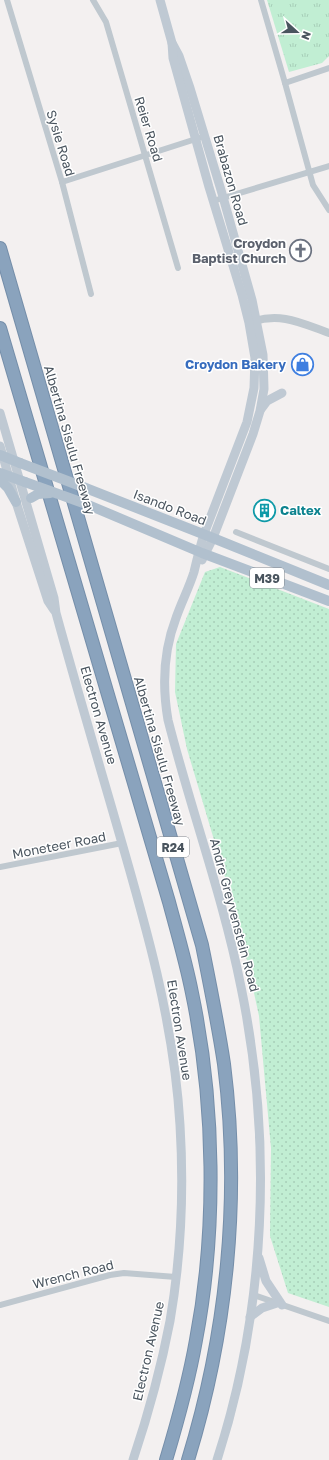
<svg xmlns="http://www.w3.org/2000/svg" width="329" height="1460" font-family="'Golos Text',sans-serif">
<defs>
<pattern id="grass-dots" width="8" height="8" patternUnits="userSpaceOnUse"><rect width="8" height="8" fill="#c1eed3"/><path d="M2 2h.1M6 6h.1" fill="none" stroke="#a7ceb8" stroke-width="1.8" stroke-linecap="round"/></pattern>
<pattern id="park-tufts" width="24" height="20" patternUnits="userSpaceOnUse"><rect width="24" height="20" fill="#c1eed3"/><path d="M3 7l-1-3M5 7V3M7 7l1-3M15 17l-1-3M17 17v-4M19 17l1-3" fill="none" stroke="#a7ceb8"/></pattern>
</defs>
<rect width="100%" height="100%" fill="#f3f0f0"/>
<!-- grass -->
<path fill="url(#grass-dots)" d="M220,567L329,609V1307L288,1293L270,1236L271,1148L259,1016L239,924L187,749L175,692L176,644L205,572Z"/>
<!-- park -->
<path fill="url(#park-tufts)" d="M267,0H329V56L322,63L289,72Z"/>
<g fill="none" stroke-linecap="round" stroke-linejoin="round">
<defs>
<g id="motorway">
<path d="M0,248L202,945C210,985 218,1024 224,1064C241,1197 227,1333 188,1460"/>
<path d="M0,328L169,902C177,932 186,962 192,993C215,1103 217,1230 196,1340C189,1380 178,1420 166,1460"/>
</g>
</defs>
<!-- motorway casing -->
<use href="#motorway" stroke="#758ea9" stroke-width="14"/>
<!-- minor -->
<g stroke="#bfc8cf" stroke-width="6">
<path d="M7,0L62,182L91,294"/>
<path d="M93,0L106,22L178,268"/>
<path d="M261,0L285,83L313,185L329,210"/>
<path d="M285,83L329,68"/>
<path d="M62,182L199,138"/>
<path d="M213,201L329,166"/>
<path d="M236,532L329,569"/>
<path d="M0,867L122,843"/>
<path d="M254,1295L329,1321"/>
<path d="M0,1305L110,1275L124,1273L176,1277"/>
</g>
<!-- tertiary -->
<path stroke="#bfc8cf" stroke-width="8" d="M251,322C281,312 301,323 329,333"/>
<!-- secondary -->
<g stroke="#bfc9d3" stroke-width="9">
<path d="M160,0L172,43L179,56L190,88L221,190L252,300L263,355L264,389L260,411L253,434L213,538L202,560"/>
<path d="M172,43L173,58L209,187L242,295L249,323L255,358L254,388L247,422L204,534C200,547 197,559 194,572C189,588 181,603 176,618C163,652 162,685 168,720C191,810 223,897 241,987C273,1142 266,1309 217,1460"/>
<path d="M261,409L267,401L282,393"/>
<path d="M0,413L54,598L56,613C75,682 95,750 115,819C144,919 174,1020 180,1125C184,1190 181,1257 170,1321C161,1368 148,1415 133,1460"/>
<path d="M0,446L16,502L48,601L54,610"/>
<path d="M259,1258L266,1281L282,1305"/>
<path d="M250,1317L262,1308L277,1303"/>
</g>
<!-- primary -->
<g stroke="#b1c0ce" stroke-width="10">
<path d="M0,455L20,463"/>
<path d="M0,473L25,482"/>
<path d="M0,480L8,488L16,502"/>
<path d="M78,485L208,536L329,585"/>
<path d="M86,504L202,553L329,601"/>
</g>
<!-- motorway -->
<use href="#motorway" stroke="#8aa3bd" stroke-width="12"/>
<!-- primary-bridge -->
<g stroke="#b1c0ce" stroke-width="10">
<path d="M20,463L78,485"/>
<path d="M25,482L86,504"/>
<path d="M31,498L38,494L50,493"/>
</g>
</g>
<!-- icons -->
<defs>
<symbol id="church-ring" viewBox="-11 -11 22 22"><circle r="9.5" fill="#fff" stroke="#6b7280" stroke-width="1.5"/><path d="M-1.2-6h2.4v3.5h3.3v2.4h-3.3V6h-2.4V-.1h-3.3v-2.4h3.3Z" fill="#6b7280"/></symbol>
<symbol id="shop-ring" viewBox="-11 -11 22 22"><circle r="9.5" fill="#fff" stroke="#3f7fe0" stroke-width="1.5"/><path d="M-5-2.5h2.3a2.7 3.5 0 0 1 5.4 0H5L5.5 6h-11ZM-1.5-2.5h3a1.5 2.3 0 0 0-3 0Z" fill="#3f7fe0"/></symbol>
<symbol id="building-ring" viewBox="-11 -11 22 22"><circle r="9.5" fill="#fff" stroke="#0f9aa8" stroke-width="1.5"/><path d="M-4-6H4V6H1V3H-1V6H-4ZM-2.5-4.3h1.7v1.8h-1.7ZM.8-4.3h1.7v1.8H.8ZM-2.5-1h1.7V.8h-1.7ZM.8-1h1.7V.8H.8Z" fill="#0f9aa8"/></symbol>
</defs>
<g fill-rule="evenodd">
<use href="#church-ring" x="288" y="238" width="25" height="25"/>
<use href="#shop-ring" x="290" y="352" width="25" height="25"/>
<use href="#building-ring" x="252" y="498" width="25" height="25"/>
</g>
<g text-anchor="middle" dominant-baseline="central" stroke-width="3" stroke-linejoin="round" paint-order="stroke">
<!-- shield labels -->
<g fill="#fff" stroke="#80878e" stroke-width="1">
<rect x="250" y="568" width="34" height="20" rx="3"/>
<rect x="157" y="837" width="32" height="20" rx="3"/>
</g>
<g font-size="12" font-weight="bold" fill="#49545e">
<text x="267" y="578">M39</text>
<text x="173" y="847">R24</text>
</g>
<!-- street labels -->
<g font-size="13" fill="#49545e" stroke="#fff">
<text transform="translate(149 129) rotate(73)">Reier Road</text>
<text transform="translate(61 143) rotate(73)">Sysie Road</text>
<text transform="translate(231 180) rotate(74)">Brabazon Road</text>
<text transform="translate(70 440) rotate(74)">Albertina Sisulu Freeway</text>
<text transform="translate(170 507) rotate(21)">Isando Road</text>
<text transform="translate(99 715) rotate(74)">Electron Avenue</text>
<text transform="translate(160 751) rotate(74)">Albertina Sisulu Freeway</text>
<text transform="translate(59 845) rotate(-11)">Moneteer Road</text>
<text transform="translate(235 915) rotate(75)">Andre Greyvenstein Road</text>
<text transform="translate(180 1030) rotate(81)">Electron Avenue</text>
<text transform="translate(73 1274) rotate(-14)">Wrench Road</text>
<text transform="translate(148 1351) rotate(-77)">Electron Avenue</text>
</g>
<!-- worship labels -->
<g font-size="13" font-weight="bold" fill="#5b616d" stroke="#fff" text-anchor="end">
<text x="286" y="243">Croydon<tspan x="286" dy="15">Baptist Church</tspan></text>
</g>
<!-- shop labels -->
<g font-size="13" font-weight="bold" fill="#366cbe" stroke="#fff" text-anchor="end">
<text x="286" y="364">Croydon Bakery</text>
</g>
<!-- culture labels -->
<g font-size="13" font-weight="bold" fill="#0d838f" stroke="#fff" text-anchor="start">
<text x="280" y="510">Caltex</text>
</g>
</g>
<!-- north arrow -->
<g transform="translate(297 32) rotate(111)" stroke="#ffffff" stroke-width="3" paint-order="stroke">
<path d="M0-3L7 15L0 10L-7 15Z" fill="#49545e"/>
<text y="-6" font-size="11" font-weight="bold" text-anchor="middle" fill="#49545e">N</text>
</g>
</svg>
